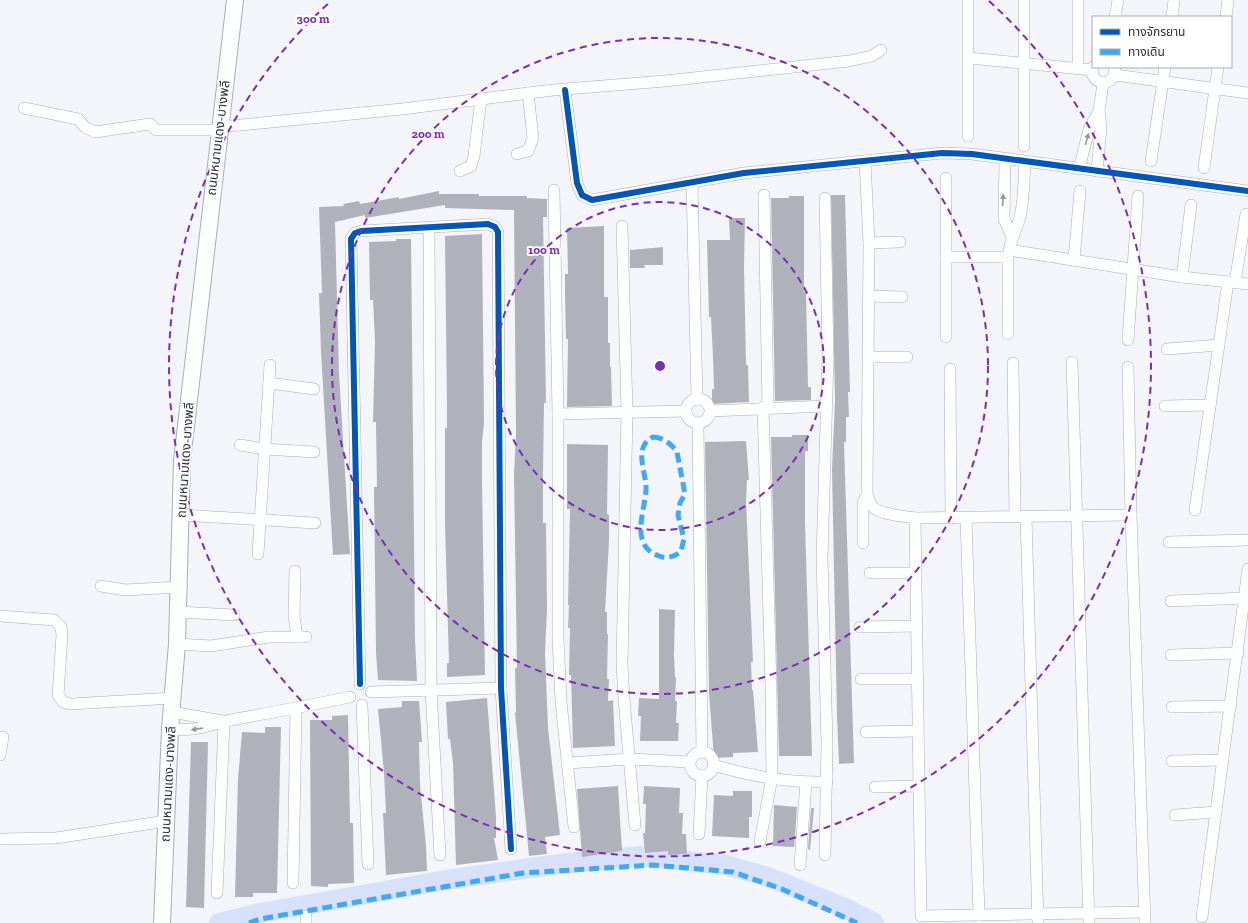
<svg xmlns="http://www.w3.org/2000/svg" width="1248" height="923" font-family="'Zilla Slab','Noto Sans Thai',serif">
<rect width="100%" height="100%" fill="#f4f5fa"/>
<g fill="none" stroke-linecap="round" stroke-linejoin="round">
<!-- river -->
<path stroke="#d7e1fb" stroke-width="20" d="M219,923L260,913L446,880L559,864L639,856L726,865L768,877L843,907L874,923"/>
</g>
<!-- building -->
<g fill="#b0b2bb">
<path d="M439,191V194H479V196H527V198L547,199V217H543L546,403H544L543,473V523H546L547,609L545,653L548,728L560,835L545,837L547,854L529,856L515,713L516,712L515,668H517L514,474L516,434L514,210L445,208V205L365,218V215L335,222L339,373L350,554L333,555L321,352L319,293H322L319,207L344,206L343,204L359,201L360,204L399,197V199Z"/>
<path d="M831,195H845L850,392H848L849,417H846V442H844L854,763L839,764L837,716L832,469L835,401Z"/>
<path d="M789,196H804V292H806L808,387H811V400L775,401L771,198H789Z"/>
<path d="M729,218H745L744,267L746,365H748L749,402L712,404V389H714L713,357L711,317H709L707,240H730Z"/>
<path d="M604,226V297H608V343H610V367H611L612,406L567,407L568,339H566L565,293V274H568L567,228Z"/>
<path d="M482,234L484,423L482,442V481L485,675L447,677V663H449L445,525V428H447V408L445,236Z"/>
<path d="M396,239H411L415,639L417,681L378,680L376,653L374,487H377L376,422H373L375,341L373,300H370L369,242L396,241Z"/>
<path d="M663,247V265H644L645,268H630V250Z"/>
<path d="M792,435H808V451H805V523L812,756H779L771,437H792Z"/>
<path d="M746,441L749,480H747L746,501L753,662H751L752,690H753L758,752L733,753V757L714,758L709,693L705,442Z"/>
<path d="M567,444L608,445L607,514L609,515V541L605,612H607V634H608L607,679H609L608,701L613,700L615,746L573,748L571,675H569L570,628H568L569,605H568L570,509H567Z"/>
<path d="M659,609L675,610L674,655L675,677H676L675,701H677L676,723H679L678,741H640L641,716H638L639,698L659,699Z"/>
<path d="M487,698L496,817V838H494L498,860L456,865L453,763L450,739H448L446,702Z"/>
<path d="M402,701H419L422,742H419L420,785L426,846L427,871L386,875L383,813H386L384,772L378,709L402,707Z"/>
<path d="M348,715L350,823H353L354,883L328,884V887L311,886L310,720H332V716Z"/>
<path d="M265,727H281L277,893H253V897H235L238,779L242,732L265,733Z"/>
<path d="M191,742H208L204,908L186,907Z"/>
<path d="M618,786L622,851L582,857L577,789Z"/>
<path d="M644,786L680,788L679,813H683L682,834H686L687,854L668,855V851L645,853L643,833H645L646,804H643Z"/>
<path d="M733,791H752V817H749V838L712,836L714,795L733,796Z"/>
<path d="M774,805L797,807L794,849V847L773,846Z"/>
<path d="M811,808H814L810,850L808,849Z"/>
</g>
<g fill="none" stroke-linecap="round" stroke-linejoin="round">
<defs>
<g id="minor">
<path d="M968,0V136"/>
<path d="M1115,17L1118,0"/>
<path d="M1172,17L1174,0"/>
<path d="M1226,17L1228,0"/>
<path d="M969,58L1092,70"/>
<path d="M1093,67C1090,75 1095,81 1103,83C1112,82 1117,75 1114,67"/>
<path d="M1078,68V0"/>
<path d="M1115,75L1248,93"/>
<path d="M565,90L577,183L582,195L592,200L744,173L942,153L972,154L1248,191"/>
<path d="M24,108L78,119L85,127L95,132L150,124L156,130H220"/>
<path d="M220,127L402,109L553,90L665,81L849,61L872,56L881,50"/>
<path d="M1024,146V0"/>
<path d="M517,154L528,151L533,138L528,93"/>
<path d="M1005,159L1004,219L1012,237"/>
<path d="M865,161L869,243L867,495C868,498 870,503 872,506C879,515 905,516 915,518L1131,515"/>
<path d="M1151,161L1165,67"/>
<path d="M1025,162C1024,178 1024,195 1021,212C1019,225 1012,237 1009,250L1182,277L1248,284"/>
<path d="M1204,168L1218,67"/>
<path d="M1079,169L1089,129L1099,111"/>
<path d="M460,171L471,166L474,156L481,99"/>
<path d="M1097,171L1101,128L1099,111L1103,83"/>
<path d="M946,178V337"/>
<path d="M692,182L697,399"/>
<path d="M554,190L558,414V638L561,702L574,827"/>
<path d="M764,195L768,407"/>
<path d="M622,226L627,412L622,664L624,699L635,825"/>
<path d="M429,227L431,690L440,855"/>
<path d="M869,243L900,242"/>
<path d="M946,257H1008V334"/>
<path d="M1074,260L1080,191"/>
<path d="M1182,277L1191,205"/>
<path d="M1235,282L1246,214"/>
<path d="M869,296L902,297"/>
<path d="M1128,340L1138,196"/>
<path d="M1167,349L1219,345"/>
<path d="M869,357H907"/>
<path d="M1072,362L1089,923"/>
<path d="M1013,363L1015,517"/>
<path d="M1128,367L1131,515L1145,923"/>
<path d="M950,369L951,518"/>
<path d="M269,383L314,389"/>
<circle cx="698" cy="411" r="12"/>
<path d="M1165,406L1210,405"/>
<path d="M711,411L826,406"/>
<path d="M558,414L686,411"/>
<path d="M698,424L702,752"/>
<path d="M240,445L265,449L314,452"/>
<path d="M1195,510L1228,282"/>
<path d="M181,515L315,523"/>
<path d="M1026,517L1038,923"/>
<path d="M915,518L921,916L1145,912"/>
<path d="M966,518L979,915"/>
<path d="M1169,542L1248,540"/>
<path d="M863,543V502L867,495"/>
<path d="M258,554L270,365"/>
<path d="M295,571L294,616L297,637"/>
<path d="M870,573H916"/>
<path d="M101,586L125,590L179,587"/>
<path d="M1171,601L1245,598"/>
<path d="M178,612L234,615"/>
<path d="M0,616L54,620L61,627L62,635L58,695L63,702L71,704L173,698"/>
<path d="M860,627L917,626"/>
<path d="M177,644L211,646L269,637H306"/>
<path d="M1171,655L1238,653"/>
<path d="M861,679H918"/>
<path d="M360,684L351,239L355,233L361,231L488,224L495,227L498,232L501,688L511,849"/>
<path d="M371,692L501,688"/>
<path d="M362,705L368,864"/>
<path d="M1172,707L1231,706"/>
<path d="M171,712L223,721"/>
<path d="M170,728C197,733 210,724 236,719C274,712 312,705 350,697"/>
<path d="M866,732L918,731"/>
<circle cx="702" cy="764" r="12"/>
<path d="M0,755L3,737"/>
<path d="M1172,761L1223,760"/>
<path d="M567,763L630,759L690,762"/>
<path d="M713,765C750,776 789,783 827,782"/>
<path d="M875,787L919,786"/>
<path d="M1175,815L1216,812"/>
<path d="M699,834L702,776"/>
<path d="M0,839L56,838L166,821"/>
<path d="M760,841L772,778L771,687L763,407"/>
<path d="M825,855L827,743L822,558L828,357L825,198"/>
<path d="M800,865L806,782"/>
<path d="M293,883L296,708"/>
<path d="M217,893L224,722"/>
<path d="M1202,917L1248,569"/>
<path d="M306,923V916"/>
</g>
<path id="secondary" d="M162,923L170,728L177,644L182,461L235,0"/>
</defs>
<!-- minor casing -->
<use href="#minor" stroke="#abadb4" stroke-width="12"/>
<!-- secondary casing -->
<use href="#secondary" stroke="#abadb4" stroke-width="18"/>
<!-- minor -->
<use href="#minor" stroke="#fdfefe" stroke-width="11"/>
<!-- secondary -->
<use href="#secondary" stroke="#fdfefe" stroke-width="16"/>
<!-- quiet -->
<g stroke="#3fa9f5" stroke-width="5" stroke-dasharray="10 5" stroke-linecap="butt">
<path d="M653,437C662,437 672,444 677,452L685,494L680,503L678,515L684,539L681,551C675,557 667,559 659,556C629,546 645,511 646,490C647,473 632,447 653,437Z"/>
<path d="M249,923L260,919L523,873L654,865L733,872L782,889L857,923"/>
</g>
<defs>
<g id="cycleway">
<path d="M565,90L577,183L582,195L592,200L744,173L942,153L972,154L1248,191"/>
<path d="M360,684L351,239L355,233L361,231L488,224L495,227L498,232L501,688L511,849"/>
</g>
</defs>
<!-- cycleway casing -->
<use href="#cycleway" stroke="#fff" stroke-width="8"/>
<!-- cycleway -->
<use href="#cycleway" stroke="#0057b8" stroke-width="6"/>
</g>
<!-- one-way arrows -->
<defs><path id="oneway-solid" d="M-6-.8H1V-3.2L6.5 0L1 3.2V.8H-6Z"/></defs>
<g fill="#94969b">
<use href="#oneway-solid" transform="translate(1087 139) rotate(-76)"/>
<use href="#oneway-solid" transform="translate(1003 200) rotate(-87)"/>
<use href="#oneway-solid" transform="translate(197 729) rotate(172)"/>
</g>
<!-- distance rings -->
<g fill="none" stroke="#7b2cbf" stroke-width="2" stroke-dasharray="7 5">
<circle cx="660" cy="366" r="164"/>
<circle cx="660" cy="366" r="328"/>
<path d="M989 1A491 491 0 1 1 331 1"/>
</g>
<g text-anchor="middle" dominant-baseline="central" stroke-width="4" stroke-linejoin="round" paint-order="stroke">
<!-- street labels -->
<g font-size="13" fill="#2b2f38" stroke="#fff">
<text transform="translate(218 138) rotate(-83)">ถนนหนามแดง-บางพลี</text>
<text transform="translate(185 460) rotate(-86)">ถนนหนามแดง-บางพลี</text>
<text transform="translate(168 784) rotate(-87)">ถนนหนามแดง-บางพลี</text>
</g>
</g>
<circle cx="660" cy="366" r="6" fill="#7b2cbf" stroke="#fff" stroke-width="2"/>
<g font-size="12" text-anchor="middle" font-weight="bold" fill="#7b2cbf" stroke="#fff" stroke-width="4" stroke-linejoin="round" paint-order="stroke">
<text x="313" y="23">300 m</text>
<text x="428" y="138">200 m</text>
<text x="544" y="254">100 m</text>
</g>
<!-- legend -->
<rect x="1092" y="16" width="140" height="52" fill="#ffffff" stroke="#aaacaf"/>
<rect x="1100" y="29" width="20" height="6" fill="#0057b8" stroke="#aaacaf"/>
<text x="1128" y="36" font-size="12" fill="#2b2f38">ทางจักรยาน</text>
<rect x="1100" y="49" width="20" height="6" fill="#3fa9f5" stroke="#aaacaf"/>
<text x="1128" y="56" font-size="12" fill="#2b2f38">ทางเดิน</text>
</svg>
